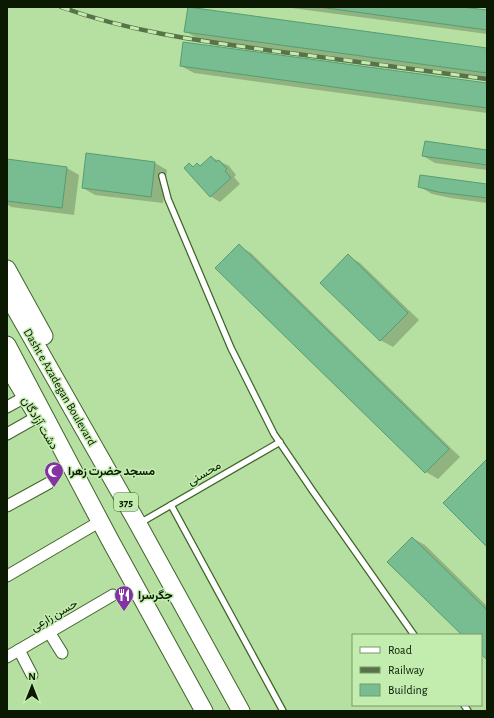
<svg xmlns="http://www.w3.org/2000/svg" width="494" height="718" font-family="'Alegreya Sans',Vazirmatn,sans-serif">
<rect width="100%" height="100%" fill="#b6e0a1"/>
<!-- shadow -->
<g fill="#0003">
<path d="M284,7H454L487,11V34Z"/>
<path d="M185,31L487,49V78L198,39Z"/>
<path d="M181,66L487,84V113L194,73Z"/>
<path d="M487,151V170L435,163L423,156Z"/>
<path d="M211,157L229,166L236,175L234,177L240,184L220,202L210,196L190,164L194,167L197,164L201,166Z"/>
<path d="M7,160L67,168L79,175L74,215L11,207L7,204Z"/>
<path d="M155,163L167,170L163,203L95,195L83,188Z"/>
<path d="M487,185V203L451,198L432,194L419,186Z"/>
<path d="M239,246L251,253L460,457L438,479L426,472L216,268Z"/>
<path d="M348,256L360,263L419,320L393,347L380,340Z"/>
<path d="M412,538L425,545L487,606V658L481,652V635H463Z"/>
</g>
<!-- building -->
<g fill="#78bc91" stroke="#589c72">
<path d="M188,7L487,48V73L184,32Z"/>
<path d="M319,7H462L487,10V30Z"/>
<path d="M183,42L487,83V108L180,66Z"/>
<path d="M425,141L487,150V165L422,156Z"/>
<path d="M86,153L155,162L151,197L82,188Z"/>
<path d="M211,156L216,162L219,160L227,169L225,171L231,178L210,197L184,168L189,163L193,167L197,163L200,166Z"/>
<path d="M7,159L67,167L62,208L7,201Z"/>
<path d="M420,175L487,184V198L438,192L418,187Z"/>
<path d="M239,244L449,449L425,473L215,268Z"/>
<path d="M348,254L408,313L380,341L320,283Z"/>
<path d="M487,459V547L443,503Z"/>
<path d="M412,537L487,610V660L481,654V635H462L387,562Z"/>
</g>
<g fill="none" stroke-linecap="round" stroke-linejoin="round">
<defs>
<g id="service">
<path d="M162,176L168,199L231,348L274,434L312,490L414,635"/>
<path d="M171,505L283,711"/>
<path d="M140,523L280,442"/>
<path d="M464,705L468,711"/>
</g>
<g id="minor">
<path d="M7,407L25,397"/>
<path d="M7,434L37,417"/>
<path d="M7,506L49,483"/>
<path d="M7,576L99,522"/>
<path d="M49,632L62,653"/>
<path d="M19,650L32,675"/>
<path d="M7,657L113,595"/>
</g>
<path id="secondary" d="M7,367L35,414"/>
<g id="primary">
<path d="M7,269L44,336"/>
<path d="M7,294L138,524L241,711"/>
<path d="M7,345L110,540L204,711"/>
</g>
</defs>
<!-- service casing -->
<use href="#service" stroke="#40642b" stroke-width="8"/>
<!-- minor casing -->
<use href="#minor" stroke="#40642b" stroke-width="13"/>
<!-- secondary casing -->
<use href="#secondary" stroke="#40642b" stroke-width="17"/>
<!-- primary casing -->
<use href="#primary" stroke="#40642b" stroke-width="19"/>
<!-- service -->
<use href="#service" stroke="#fff" stroke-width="5.5"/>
<!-- minor -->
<use href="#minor" stroke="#fff" stroke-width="11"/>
<!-- secondary -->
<use href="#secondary" stroke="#fff" stroke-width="15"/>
<!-- primary -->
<use href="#primary" stroke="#fff" stroke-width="17"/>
<defs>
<path id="rail" d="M61,7C130,32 201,41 274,51C345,60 416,69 487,79"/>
</defs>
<!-- rail casing -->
<use href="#rail" stroke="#58734a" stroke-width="4.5"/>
<!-- rail -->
<use href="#rail" stroke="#c3edae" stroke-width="3" stroke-dasharray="9" stroke-linecap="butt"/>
</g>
<!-- icons -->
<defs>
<symbol id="mosque-pin" viewBox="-11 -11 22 30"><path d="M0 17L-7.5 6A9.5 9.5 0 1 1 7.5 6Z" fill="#8433a3" stroke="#c3edae"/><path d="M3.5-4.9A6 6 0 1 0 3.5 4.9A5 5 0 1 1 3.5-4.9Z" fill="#fff"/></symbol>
<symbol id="restaurant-pin" viewBox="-11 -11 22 30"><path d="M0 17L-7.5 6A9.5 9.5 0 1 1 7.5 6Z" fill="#8433a3" stroke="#c3edae"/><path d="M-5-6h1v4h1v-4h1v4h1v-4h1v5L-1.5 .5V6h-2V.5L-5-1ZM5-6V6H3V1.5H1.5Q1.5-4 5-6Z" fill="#fff"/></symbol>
</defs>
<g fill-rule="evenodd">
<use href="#mosque-pin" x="43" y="460" width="22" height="30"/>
<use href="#restaurant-pin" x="113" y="584" width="22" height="30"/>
</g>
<g text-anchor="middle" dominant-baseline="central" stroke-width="3" stroke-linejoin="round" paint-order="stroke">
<!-- shield labels -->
<rect fill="#c3edae" stroke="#425936" stroke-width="1" x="114" y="493" width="24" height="18" rx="3"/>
<g font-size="11" font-weight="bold" fill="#0b1903">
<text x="126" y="502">375</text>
</g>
<!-- street labels -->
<g font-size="12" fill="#0b1903" stroke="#c3edae">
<text transform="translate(60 387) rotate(60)">Dasht e Azadegan Boulevard</text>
<text transform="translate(40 423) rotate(59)">دشت آزادگان</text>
<text transform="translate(204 473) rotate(-30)">محسنی</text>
<text transform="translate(54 615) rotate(-30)">حسن زارعی</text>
</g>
<!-- poi labels -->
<g font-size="12" font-weight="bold" fill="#0b1903" stroke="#c3edae" text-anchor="start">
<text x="68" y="471">مسجد حضرت زهرا</text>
<text x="138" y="595">جگرسرا</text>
</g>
</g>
<!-- border -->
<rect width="494" height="718" fill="none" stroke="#0b1903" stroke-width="16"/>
<!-- legend -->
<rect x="352" y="634" width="130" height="72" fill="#c3edae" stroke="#79986a"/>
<rect x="360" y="647" width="20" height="6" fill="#ffffff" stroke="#79986a"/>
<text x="388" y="654" font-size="12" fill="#0b1903">Road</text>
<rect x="360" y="667" width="20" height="6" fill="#58734a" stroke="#79986a"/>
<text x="388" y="674" font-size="12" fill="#0b1903">Railway</text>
<rect x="360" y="684" width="20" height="12" fill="#78bc91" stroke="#79986a"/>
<text x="388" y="694" font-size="12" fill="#0b1903">Building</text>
<!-- north arrow -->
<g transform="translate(32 686)" stroke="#c3edae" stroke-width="3" paint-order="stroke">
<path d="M0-3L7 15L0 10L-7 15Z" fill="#0b1903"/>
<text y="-6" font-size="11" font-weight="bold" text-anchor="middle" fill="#0b1903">N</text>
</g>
</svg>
